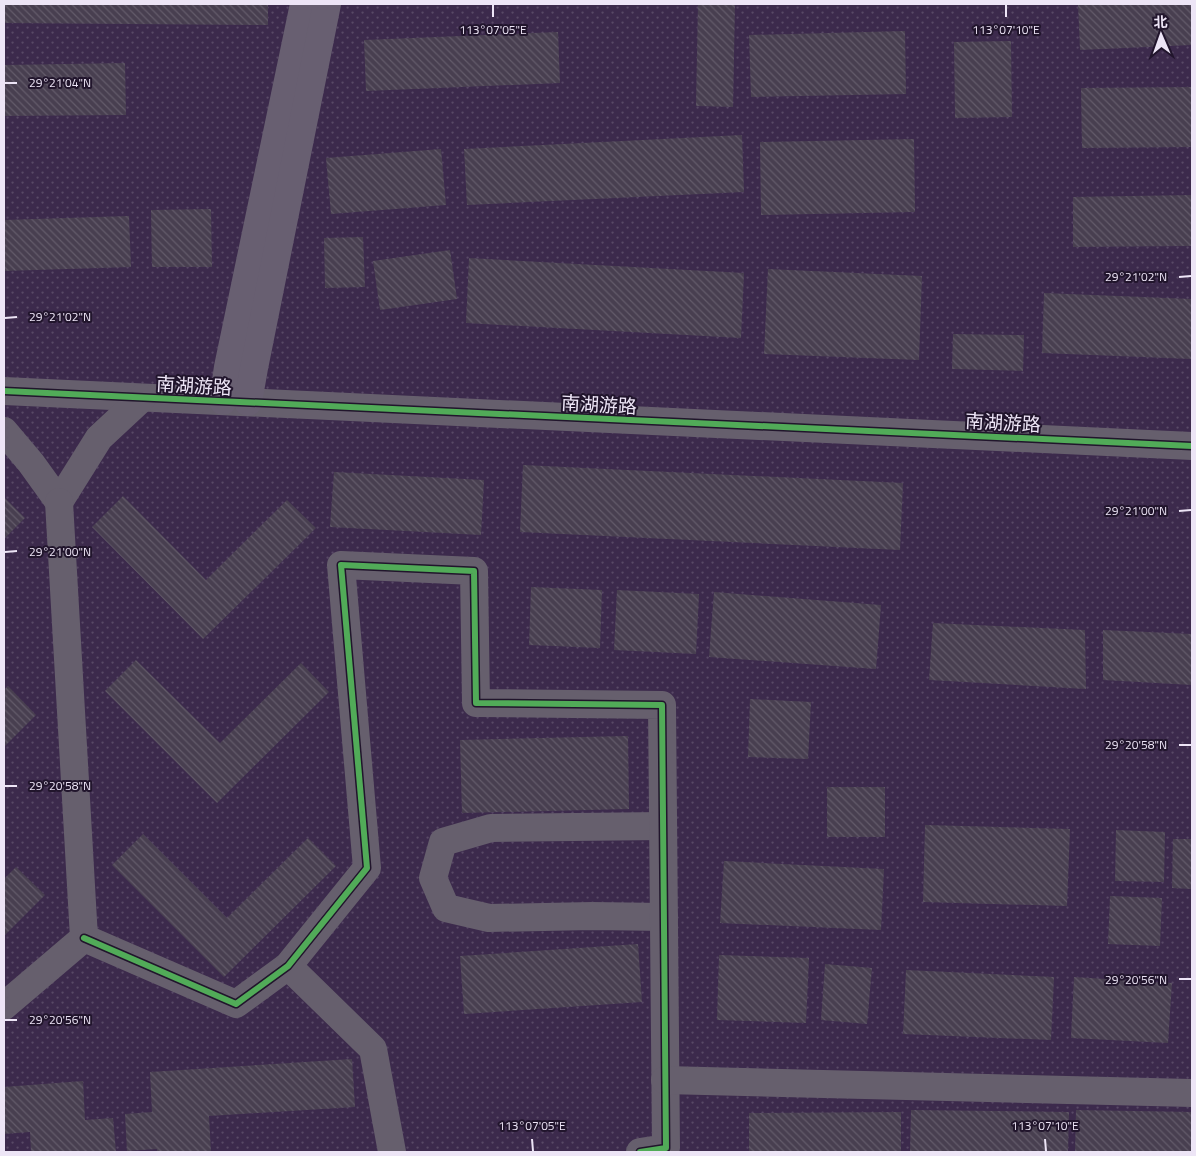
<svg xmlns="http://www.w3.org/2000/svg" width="1196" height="1156" font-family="'Titillium Web','Noto Sans SC',sans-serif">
<defs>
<pattern id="grass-dots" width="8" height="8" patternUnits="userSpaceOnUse" patternTransform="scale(1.25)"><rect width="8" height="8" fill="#3c2a4c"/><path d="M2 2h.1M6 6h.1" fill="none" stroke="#584966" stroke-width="1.8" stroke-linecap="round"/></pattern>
<pattern id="building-back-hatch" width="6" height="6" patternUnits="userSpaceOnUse" patternTransform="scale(1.25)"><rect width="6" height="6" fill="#483f50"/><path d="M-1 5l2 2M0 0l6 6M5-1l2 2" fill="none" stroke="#635b6a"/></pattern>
</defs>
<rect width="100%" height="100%" fill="#2a2430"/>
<!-- grass -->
<rect fill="url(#grass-dots)" x="4" y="4" width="1188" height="1148"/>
<!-- building -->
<g fill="url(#building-back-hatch)">
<path d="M4,4H268V25L4,23Z"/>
<path d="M698,4H735L733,107L696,106Z"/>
<path d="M1078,4H1192V45L1080,50Z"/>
<path d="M905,31L906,94L751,97L749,35Z"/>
<path d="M558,32L560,83L366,91L364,40Z"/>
<path d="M1011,41L1012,117L955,118L954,42Z"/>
<path d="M125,63L126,115L4,116V65Z"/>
<path d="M1192,87V147L1082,148L1081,88Z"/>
<path d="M742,135L744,192L467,205L464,149Z"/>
<path d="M914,139L915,212L761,215L760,142Z"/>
<path d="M441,149L446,205L331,214L326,158Z"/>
<path d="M1192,195V246L1073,247V197Z"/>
<path d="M211,209L212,267H152L151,210Z"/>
<path d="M129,216L131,267L4,271V220Z"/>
<path d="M363,237L365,287L325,288L324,238Z"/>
<path d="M450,250L457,299L380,310L373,261Z"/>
<path d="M469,258L744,273L741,338L466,323Z"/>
<path d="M768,269L922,276L919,360L764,354Z"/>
<path d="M1044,293L1192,299V359L1042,353Z"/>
<path d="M953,334L1024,335L1023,371L952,369Z"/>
<path d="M523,465L903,483L900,550L520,532Z"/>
<path d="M334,472L484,480L481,535L330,527Z"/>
<path d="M123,496L206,580L287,500L316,528L203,639L92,527Z"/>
<path d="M4,497L25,518L4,539Z"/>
<path d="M531,587L602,590L600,648L529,645Z"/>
<path d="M617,590L699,594L696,654L614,650Z"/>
<path d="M714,592L881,605L876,669L709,657Z"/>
<path d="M933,623L1085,630L1086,689L929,680Z"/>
<path d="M1103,630L1192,634V685L1103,680Z"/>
<path d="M136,660L220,743L301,663L329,692L217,803L105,691Z"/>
<path d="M8,686L36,715L4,747V690Z"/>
<path d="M750,699L811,702L808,759L748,757Z"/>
<path d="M628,736L629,809L462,813L460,740Z"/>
<rect x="827" y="787" width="58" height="50"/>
<path d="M925,825L1070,829L1067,906L923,902Z"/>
<path d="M1116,830L1165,832L1164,882L1115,881Z"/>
<path d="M143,834L227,918L308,838L336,866L224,977L112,865Z"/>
<path d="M1173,839H1192V889L1172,888Z"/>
<path d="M724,861L884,869L881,930L720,923Z"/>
<path d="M16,867L45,895L4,936V879Z"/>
<path d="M1110,896L1162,898L1160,946L1108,944Z"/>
<path d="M638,944L642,1002L464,1014L460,956Z"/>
<path d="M719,955L809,958L806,1023L717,1020Z"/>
<path d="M825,964L872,968L867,1024L821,1020Z"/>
<path d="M906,970L1054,977L1051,1040L903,1034Z"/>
<path d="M1074,977L1172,983L1168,1043L1071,1038Z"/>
<path d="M352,1059L355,1107L209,1116L211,1152H157V1149L127,1151L125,1114L152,1112L150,1072Z"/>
<path d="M83,1081L85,1120L113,1118L116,1152H31L30,1132L4,1134V1087Z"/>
<path d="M911,1110L1069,1112L1068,1152H910Z"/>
<path d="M1076,1110L1192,1112V1152H1075Z"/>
<path d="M901,1112V1152H749V1113Z"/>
</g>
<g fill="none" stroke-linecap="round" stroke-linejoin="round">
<!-- minor -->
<g stroke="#665f6d" stroke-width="28">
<path d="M4,391L1192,446"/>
<path d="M4,431L31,463L59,502L99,438L142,398"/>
<path d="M663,826L491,828L443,842L433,878L446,908L489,918L592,916L664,917"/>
<path d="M84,938L236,1004L288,966L367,868L341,565L474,571L476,703L662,705L666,1148L640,1152"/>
<path d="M288,966L373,1049L392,1152"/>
<path d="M4,1006L84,938L59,502"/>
<path d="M665,1080L1192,1093"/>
</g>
<!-- major -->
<g stroke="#685f71" stroke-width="28">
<path d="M223,401L228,367L304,4"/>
<path d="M248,402L254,368L327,4"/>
</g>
<defs>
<g id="cycleway">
<path d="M4,391L1192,446"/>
<path d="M84,938L236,1004L288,966L367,868L341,565L474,571L476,703L662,705L666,1148L640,1152"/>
</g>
</defs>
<!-- cycleway casing -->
<use href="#cycleway" stroke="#21152c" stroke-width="9"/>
<!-- cycleway -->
<use href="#cycleway" stroke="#51ab58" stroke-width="6"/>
</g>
<!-- ticks -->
<path fill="none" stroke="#ede5f6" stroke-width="2" d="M493,5V17M1006,5V17M5,83H17M1179,277L1191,276M5,318L17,317M1179,511L1191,510M5,552L17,551M1179,745H1191M5,786H17M1179,979H1191M5,1020H17M532,1139L533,1151M1045,1139L1046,1151"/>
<g text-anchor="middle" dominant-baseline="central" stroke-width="4" stroke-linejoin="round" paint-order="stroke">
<!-- street labels -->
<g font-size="19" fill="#ede5f6" stroke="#21152c">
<text transform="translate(194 385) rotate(3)">南湖游路</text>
<text transform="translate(599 404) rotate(3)">南湖游路</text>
<text transform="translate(1003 422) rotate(3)">南湖游路</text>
</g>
</g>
<g font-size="12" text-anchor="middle" fill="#ede5f6" stroke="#21152c" stroke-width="4" stroke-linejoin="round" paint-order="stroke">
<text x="493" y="34">113°07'05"E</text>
<text x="1006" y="34">113°07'10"E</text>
<text x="60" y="87">29°21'04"N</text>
<text x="1136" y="281">29°21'02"N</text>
<text x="60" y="321">29°21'02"N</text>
<text x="1136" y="515">29°21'00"N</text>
<text x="60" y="556">29°21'00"N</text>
<text x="1136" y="749">29°20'58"N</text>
<text x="60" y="790">29°20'58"N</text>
<text x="1136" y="984">29°20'56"N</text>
<text x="60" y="1024">29°20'56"N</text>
<text x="532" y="1130">113°07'05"E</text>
<text x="1045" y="1130">113°07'10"E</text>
</g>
<!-- border -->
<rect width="1196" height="1156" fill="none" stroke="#ede5f6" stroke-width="10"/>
<!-- north arrow -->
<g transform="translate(1161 35) rotate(358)" stroke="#21152c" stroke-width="4" paint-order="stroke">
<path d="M0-4L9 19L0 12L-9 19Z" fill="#ede5f6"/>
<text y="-8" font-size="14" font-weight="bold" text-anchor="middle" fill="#ede5f6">北</text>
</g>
</svg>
